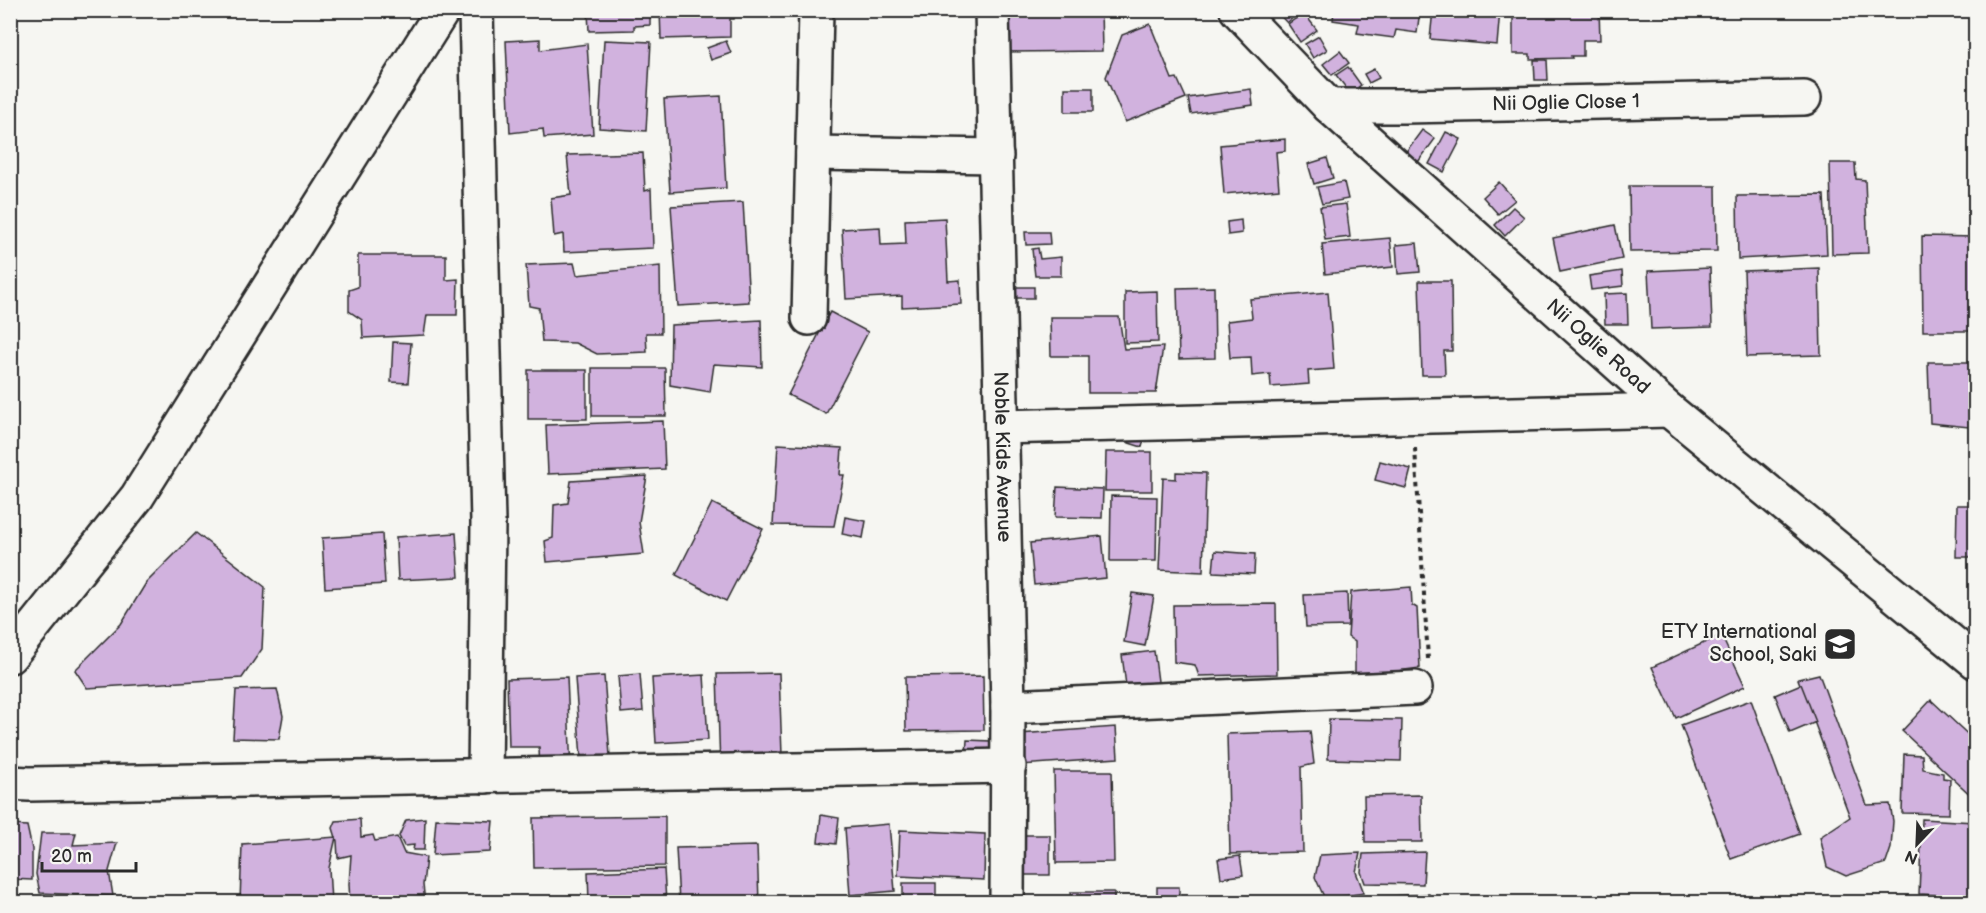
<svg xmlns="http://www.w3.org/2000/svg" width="1986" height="913" font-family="'Balsamiq Sans',sans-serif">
<rect width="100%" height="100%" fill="#f6f6f2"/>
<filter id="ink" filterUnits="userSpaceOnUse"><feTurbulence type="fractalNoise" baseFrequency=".0167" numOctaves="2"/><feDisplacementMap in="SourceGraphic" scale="12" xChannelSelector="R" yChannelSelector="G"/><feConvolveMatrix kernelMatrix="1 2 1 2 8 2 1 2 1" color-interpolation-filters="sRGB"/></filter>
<g filter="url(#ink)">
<!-- building -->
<g fill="#d1b2de" stroke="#2b2b2b" stroke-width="1.5">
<path d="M577,10H650V25L634,26V30L589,31L588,12H577Z"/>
<path d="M660,10H734V19H730V37L661,39Z"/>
<path d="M1003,10H1101L1102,51L1004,52Z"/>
<path d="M1275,10H1301L1287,23Z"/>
<path d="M1334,10H1420L1417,33L1396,30L1394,38L1357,33L1359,24L1333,20Z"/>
<path d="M1433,10H1500L1497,45L1430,39Z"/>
<path d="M1513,10H1599L1600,40H1583V56H1571L1572,58L1530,59V54H1513Z"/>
<path d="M1304,13L1317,30L1300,42L1288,24Z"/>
<path d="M1150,24L1172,79L1177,78L1186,98L1125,122L1106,77L1122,35Z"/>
<path d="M1319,36L1327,50L1313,58L1305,44Z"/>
<path d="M540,39V50L587,44L593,134L544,138L543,129L510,133L506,41Z"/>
<path d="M604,40L651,42L646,131L599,128Z"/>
<path d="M726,41L731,53L711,60L707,48Z"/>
<path d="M1340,51L1349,63L1332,75L1323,64Z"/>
<path d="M1534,60H1547L1548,80H1535Z"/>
<path d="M1348,67L1361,85L1350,93L1336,75Z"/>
<path d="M1374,69L1379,78L1369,83L1364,74Z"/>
<rect x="1065" y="88" width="28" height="24"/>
<path d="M1251,89L1253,105L1191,114L1188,98Z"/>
<path d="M721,96L726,188L670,192L664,99Z"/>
<path d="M1422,130L1435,139L1418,162L1405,153Z"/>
<path d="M1446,132L1461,139L1444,172L1429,164Z"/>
<path d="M1285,139V151L1276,152L1279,189L1224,194L1220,145Z"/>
<path d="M643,153L645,191L651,189L653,248L564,252L563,234L554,236L551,198L571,195L567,155Z"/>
<path d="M1327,158L1333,178L1314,184L1308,164Z"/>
<path d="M1830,163H1855L1856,179L1865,180L1868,253L1832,254Z"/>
<path d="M1344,182L1348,199L1322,204L1317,187Z"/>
<path d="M1499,182L1515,200L1498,214L1483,197Z"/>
<path d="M1629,186H1716L1717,251L1630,252Z"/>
<path d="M1824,195L1827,254L1738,259L1737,196Z"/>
<path d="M743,202L749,302L678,306L671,206Z"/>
<path d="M1346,204L1350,237L1325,240L1320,207Z"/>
<path d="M1513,207L1524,217L1505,236L1495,225Z"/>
<path d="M945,218L948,281L960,280L961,304L902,307V296L846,299L842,229L880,227L881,245L906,244L905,220Z"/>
<path d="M1241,220L1242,233L1228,235L1227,222Z"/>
<path d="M1615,225L1622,259L1560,272L1553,238Z"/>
<path d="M1025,232H1049L1050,244L1026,245Z"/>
<path d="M1922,236L1976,237V331H1923Z"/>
<path d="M1390,238L1393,267L1325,274L1322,244Z"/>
<path d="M1417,243L1420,272L1398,274L1396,245Z"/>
<path d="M1038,248L1040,259L1061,257V276H1035L1032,249Z"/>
<path d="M358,255H446V280L458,279L457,315H427L424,335L363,338L362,320L349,311V290L358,287Z"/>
<path d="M574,263L577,275L660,266L661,333H646L647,352L597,354L575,343L542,342L539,308L529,306L526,265Z"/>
<path d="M1710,268L1712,327L1651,329L1648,271Z"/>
<path d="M1819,268L1821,355L1747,357L1744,271Z"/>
<path d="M1622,271L1623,286L1591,290L1589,276Z"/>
<path d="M1419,281H1451L1452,351H1444L1445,375H1422Z"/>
<rect x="1016" y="287" width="18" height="11"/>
<path d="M1214,287L1215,358L1179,359L1177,288Z"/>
<path d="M1157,291L1158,342L1125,343V292Z"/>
<path d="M1328,292L1334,369L1308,371L1309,384L1271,387L1270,374L1252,376L1251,357L1230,358L1227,321L1252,318L1250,299Z"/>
<path d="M1627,293L1628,324H1605L1604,294Z"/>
<path d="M830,312L868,332L826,414L788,395Z"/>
<path d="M1050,317H1119L1124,349L1163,347L1156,393H1088V356H1051Z"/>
<path d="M761,320L762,367L714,364L710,392L670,385L671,325Z"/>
<path d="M393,342L411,343L408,383L391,382Z"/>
<path d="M1928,362H1972L1969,427L1930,423Z"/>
<path d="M592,368H665L666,416H592Z"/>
<rect x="528" y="370" width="59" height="49"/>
<path d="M663,421L665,469L548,474L546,425Z"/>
<path d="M1131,433L1145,437L1142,447L1129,443Z"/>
<path d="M778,444L842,448L840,475H844L834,526L773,525Z"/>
<path d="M1106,452H1152V491H1105Z"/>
<path d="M1380,461L1411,469L1406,488L1375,480Z"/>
<path d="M1176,472L1206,473L1203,572L1159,570L1163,478L1176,479Z"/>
<path d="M647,476L639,522L644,554L547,562L545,541L553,538L554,505L568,503L571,481Z"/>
<path d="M1057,487L1103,489L1102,518L1055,517Z"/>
<path d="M1111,496L1157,497L1156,561H1110Z"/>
<path d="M712,503L763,529L726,601L676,575Z"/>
<path d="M1957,505H1976V557H1956Z"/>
<path d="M845,517L866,521L863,538L842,534Z"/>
<path d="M196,533L265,587L262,649L242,678L87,688L75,670L121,624L146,583Z"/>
<path d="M456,533L459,577L398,580L396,537Z"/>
<path d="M382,534L385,584L325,588L322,538Z"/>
<path d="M1102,536L1106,578L1034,585L1030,543Z"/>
<path d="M1215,551L1255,554L1254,574L1213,572Z"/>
<path d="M1411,587L1412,605L1417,608L1420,668L1390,672V678H1355V642L1348,637L1351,592Z"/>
<path d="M1132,593L1154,596L1145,646L1124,642Z"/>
<path d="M1347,593L1348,626L1306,627L1304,595Z"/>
<path d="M1276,604L1277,674L1199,676L1195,665L1174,662L1173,605Z"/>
<path d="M1721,635L1745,686L1676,718L1652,667Z"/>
<path d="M1154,651L1159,689L1127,693L1122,655Z"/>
<path d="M779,673L782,755L720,768L717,674Z"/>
<path d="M640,674L643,711L621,713L618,676Z"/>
<path d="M1819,674L1867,805L1890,804L1893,821L1891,848L1886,863L1846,876L1827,867L1820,837L1850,817L1798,679Z"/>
<path d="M704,675L708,740L656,743L652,678Z"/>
<path d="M604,676L611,769L582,771L575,678Z"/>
<path d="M983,676L984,730L906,731L905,677Z"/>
<path d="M567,677L571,772L540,773L539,747H509L507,679Z"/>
<path d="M1801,684L1816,722L1790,733L1775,695Z"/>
<path d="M277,689L283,716L279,739L233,738L236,690Z"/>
<path d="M1751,700L1800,834L1731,859L1681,725Z"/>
<path d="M1931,700L1976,742V800L1902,731Z"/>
<path d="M1329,719L1402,720L1401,761L1328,759Z"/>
<path d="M1116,727L1118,758L1021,765L1019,734Z"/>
<path d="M1310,731L1314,764L1301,767L1303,852L1230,854L1227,734Z"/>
<path d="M967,740L991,741L990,756L966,755Z"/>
<path d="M1904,754L1922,755L1923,769L1943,773V778L1950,779L1949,814L1902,813Z"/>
<path d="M1054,771H1112L1114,862L1056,863Z"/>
<path d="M1421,795L1422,842H1365L1364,796Z"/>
<path d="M821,815L839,818L836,844L818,842Z"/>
<path d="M665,816V866L534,868L533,818Z"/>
<path d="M425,818L424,850H413L414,845L404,846L399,836L406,820Z"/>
<path d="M360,819L361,837L373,835L375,841L397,837L404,853L426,857L423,885L425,902H350L349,884L351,855L338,858L337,841L333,828L336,821Z"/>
<path d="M436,819L493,821L490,852L433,855Z"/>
<path d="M1922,819L1974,822L1971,897L1919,894Z"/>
<path d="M889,824L895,891L850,895L845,828Z"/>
<path d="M10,825L27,826L32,849V880L10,879Z"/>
<path d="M900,830L985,834L984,880L898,876Z"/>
<path d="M41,833H76L73,845L117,843L109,871L113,896L40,893L36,874Z"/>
<rect x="1025" y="835" width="25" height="40"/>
<path d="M336,837L329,868L331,902H272L270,899L240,902L242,844Z"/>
<path d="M757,846L759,902H679L676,848Z"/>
<path d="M1425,852L1423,884L1365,883L1361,872L1363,854Z"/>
<path d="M1360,853L1356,872L1364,893L1325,899L1315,877L1320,855Z"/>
<path d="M1240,856L1243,875L1221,878L1218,859Z"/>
<path d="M664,869L666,902H589L588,872Z"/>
<rect x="903" y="883" width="33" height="19"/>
<rect x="1157" y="887" width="22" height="15"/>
<path d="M1071,892H1114V902H1072Z"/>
<path d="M1429,894L1430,902H1352V898Z"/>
<path d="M35,897L98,902H34Z"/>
</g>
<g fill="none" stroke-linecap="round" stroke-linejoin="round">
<defs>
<g id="minor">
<path d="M476,10L488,523L485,776"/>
<path id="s1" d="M992,10L1008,707L1007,902"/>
<path id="s2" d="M1237,10L1329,106L1669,410L1976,662"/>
<path id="s3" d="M1329,106H1404L1804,98"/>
<path d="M813,153L996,156"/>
<path d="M809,318L816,10"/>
<path d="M1002,427L1669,410"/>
<path d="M10,656L137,497L443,10"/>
<path d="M1008,707L1415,688"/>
<path d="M10,783L29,784L1009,766"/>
</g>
</defs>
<!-- minor casing -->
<use href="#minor" stroke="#2b2b2b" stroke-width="38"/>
<!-- path -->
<path stroke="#2b2b2b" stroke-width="4" stroke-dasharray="4.5 4.5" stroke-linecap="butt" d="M1415,448L1428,659"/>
<!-- minor -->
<use href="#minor" stroke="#f6f6f2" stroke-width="33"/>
</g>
</g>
<!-- icons -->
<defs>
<symbol id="school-square" viewBox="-11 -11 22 22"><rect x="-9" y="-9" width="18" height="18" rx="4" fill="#2b2b2b" stroke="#f6f6f2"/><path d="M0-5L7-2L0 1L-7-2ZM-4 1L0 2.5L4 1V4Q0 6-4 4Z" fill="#fff"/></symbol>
</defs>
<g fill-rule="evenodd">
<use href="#school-square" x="1821" y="625" width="38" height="38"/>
</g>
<g text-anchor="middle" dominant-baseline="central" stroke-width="4.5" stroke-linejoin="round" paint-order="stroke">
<!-- street labels -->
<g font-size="20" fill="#2b2b2b" stroke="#f6f6f2">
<text stroke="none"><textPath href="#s3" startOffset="237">Nii Oglie Close 1</textPath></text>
<text stroke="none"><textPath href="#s2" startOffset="494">Nii Oglie Road</textPath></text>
<text stroke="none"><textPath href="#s1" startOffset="447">Noble Kids Avenue</textPath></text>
</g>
<!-- poi labels -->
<g font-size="20" fill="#2b2b2b" stroke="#f6f6f2" text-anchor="end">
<text x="1817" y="632">ETY International<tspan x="1817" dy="23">School, Saki</tspan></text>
</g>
</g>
<!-- margin -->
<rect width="1986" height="913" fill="none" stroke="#f6f6f2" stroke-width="36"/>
<rect x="18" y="18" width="1950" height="877" fill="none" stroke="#2b2b2b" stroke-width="2" filter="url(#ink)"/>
<!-- north arrow -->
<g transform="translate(1917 844) rotate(203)" stroke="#f6f6f2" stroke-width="4.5" paint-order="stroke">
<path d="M0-4.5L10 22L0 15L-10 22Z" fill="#2b2b2b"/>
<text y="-9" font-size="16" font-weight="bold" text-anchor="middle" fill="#2b2b2b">N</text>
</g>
<!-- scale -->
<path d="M42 862v9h94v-9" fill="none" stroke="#2b2b2b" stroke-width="3"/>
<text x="51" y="862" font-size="18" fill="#2b2b2b" stroke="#f6f6f2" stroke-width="4.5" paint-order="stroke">20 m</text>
</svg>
